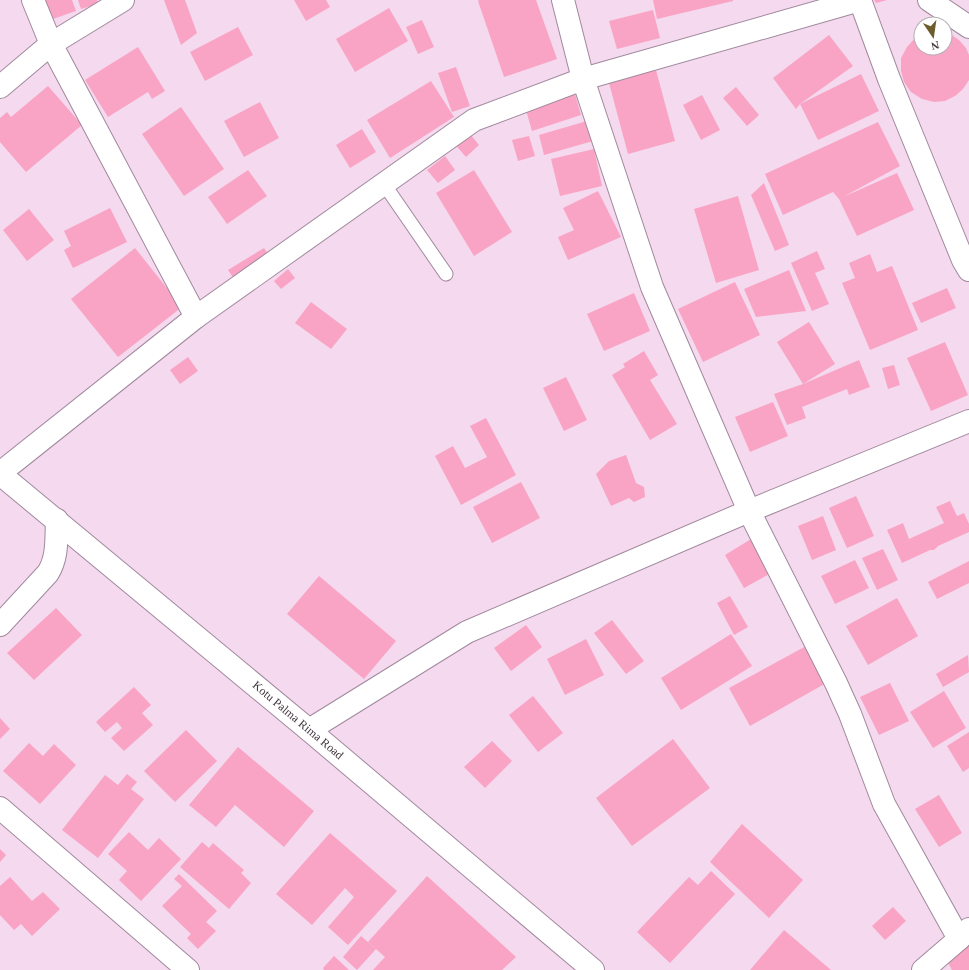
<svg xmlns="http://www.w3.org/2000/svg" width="969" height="970" font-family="'Times New Roman',serif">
<rect width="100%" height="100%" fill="#f4d9ef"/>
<!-- building -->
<g fill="#faa4c5">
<path d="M44,0H72L76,11L50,20Z"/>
<path d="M78,0H97L98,4L81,9Z"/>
<path d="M164,0H185L197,33L181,45Z"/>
<path d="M294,0H326L330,7L306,21Z"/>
<path d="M479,0H536L557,59L504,77L478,1Z"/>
<path d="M653,0H733V1L657,19Z"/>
<path d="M874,0H887L876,3Z"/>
<path d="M389,8L408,41L355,72L336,39Z"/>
<path d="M653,10L660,38L617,49L609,21Z"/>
<path d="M422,20L434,47L418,54L406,27Z"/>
<path d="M238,27L253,55L205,81L190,52Z"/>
<path d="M945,33L950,34L959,40L966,48L969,55V80L963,89L955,96L945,101L934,102L922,99L911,92L904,82L901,71V58L907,47L915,38L921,35V48H945Z"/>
<path d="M829,35L853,66L800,104L796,109L773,78Z"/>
<path d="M138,47L165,91L152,99L148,92L108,117L85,80Z"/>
<path d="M456,67L470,106L452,112L438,73Z"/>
<path d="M656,70L675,141L628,154L609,83Z"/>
<path d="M861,74L879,111L818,140L800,104Z"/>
<path d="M431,81L454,117L390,158L367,120Z"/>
<path d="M48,86L82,125L26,172L0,142V118L7,112L11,117Z"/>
<path d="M736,87L759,115L747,126L723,98Z"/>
<path d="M575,94L581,115L532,131L526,110Z"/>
<path d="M702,95L720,130L701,140L683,105Z"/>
<path d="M260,102L279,138L244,157L224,121Z"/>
<path d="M181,107L224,169L184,196L142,134Z"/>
<path d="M587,121L593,141L544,155L539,135Z"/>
<path d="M878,122L900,166L843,197L897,173L914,210L857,236L839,199L833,192L783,215L765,174Z"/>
<path d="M362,129L376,152L350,168L336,145Z"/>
<path d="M466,129L479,145L466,157L452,141Z"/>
<path d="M529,136L535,156L518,161L512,140Z"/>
<path d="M594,149L602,186L560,196L551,159Z"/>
<path d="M445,156L455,170L438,183L427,170Z"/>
<path d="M248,170L267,196L227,224L208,197Z"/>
<path d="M474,170L512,232L474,256L436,193Z"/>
<path d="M764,183L789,245L775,251L751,195Z"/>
<path d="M598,191L621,237L568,260L558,237L574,230L563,208Z"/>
<path d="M738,196L759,270L716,283L694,209Z"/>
<path d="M110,208L127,242L73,268L64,250L71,246L64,231Z"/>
<path d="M29,209L54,240L27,261L3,230Z"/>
<path d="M135,248L182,307L118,357L71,299Z"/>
<path d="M264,248L270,257L234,279L228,270Z"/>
<path d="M817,251L825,269L815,273L829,304L812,311L791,263Z"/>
<path d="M870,254L877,272L892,266L918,330L870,350L842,283L855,278L849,263Z"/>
<path d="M288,269L295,278L281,289L274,281Z"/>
<path d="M789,270L806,311L756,317L744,289Z"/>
<path d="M735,282L760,335L703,362L678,309Z"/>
<path d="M947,288L956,308L921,323L912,303Z"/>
<path d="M634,293L650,331L604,351L587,314Z"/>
<path d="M311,302L347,329L331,349L295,323Z"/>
<path d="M809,322L835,364L803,384L859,360L870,387L849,395L847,389L802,407L806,418L787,425L774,394L803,384L777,342Z"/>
<path d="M945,342L968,395L931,411L907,358Z"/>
<path d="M644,351L658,375L650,380L677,424L650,440L612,375L625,367L623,364Z"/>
<path d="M188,357L198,371L180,384L170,370Z"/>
<path d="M894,365L900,385L888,389L882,368Z"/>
<path d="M566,377L587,420L564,431L543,388Z"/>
<path d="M773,402L788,436L750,452L735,417Z"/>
<path d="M486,418L516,475L461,505L435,456L453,446L465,468L487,457L470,426Z"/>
<path d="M626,455L636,483L644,487L645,497L634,502L629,498L611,506L596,474L609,461Z"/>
<path d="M521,482L540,518L492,543L473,507Z"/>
<path d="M856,496L874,536L847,548L829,508Z"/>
<path d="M950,501L957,516L964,513L969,524V532L938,546L934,550H930L902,563L887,530L903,523L909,539L944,523L936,507Z"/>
<path d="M823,516L836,550L812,560L798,526Z"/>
<path d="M751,539L771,573L744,588L725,555Z"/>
<path d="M883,549L898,580L877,590L862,558Z"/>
<path d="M855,560L869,588L835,604L821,576Z"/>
<path d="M969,561V583L937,599L928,582Z"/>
<path d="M319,576L396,641L364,679L287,614Z"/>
<path d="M730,596L748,627L734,635L717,603Z"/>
<path d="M897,598L918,636L868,665L846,626Z"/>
<path d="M56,608L82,635L34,680L7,653Z"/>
<path d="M612,620L644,661L626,674L594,633Z"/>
<path d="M526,625L542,647L511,671L494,648Z"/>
<path d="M731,634L752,666L681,710L661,678Z"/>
<path d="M586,639L604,675L565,695L547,659Z"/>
<path d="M808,645L828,682L750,726L729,688Z"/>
<path d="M968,655L969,672L943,687L936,674Z"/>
<path d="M890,683L909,721L879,735L860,697Z"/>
<path d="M134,687L151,705L142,713L153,725L124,751L111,738L122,728L117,722L105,732L96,722Z"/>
<path d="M944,691L966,728L933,748L910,712Z"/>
<path d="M533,696L563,733L538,752L509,715Z"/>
<path d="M0,718L10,729L0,739Z"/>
<path d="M186,730L217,761L175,802L144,771Z"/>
<path d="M969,732V768L963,772L947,746Z"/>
<path d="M673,739L710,788L632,846L596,798Z"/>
<path d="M492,741L512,761L485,788L464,767Z"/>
<path d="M29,743L43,756L54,744L76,765L40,804L3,771Z"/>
<path d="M238,747L314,811L284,847L235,805L216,827L189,805Z"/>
<path d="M127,774L137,782L131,789L144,799L98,858L62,830L105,775L118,785Z"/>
<path d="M939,795L962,833L939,847L915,809Z"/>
<path d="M742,824L803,880L769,918L710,862Z"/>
<path d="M129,832L148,850L159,838L181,859L141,901L119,880L127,871L108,854Z"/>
<path d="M330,833L397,891L348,945L328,927L354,897L345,888L312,925L276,894Z"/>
<path d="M202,842L209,848L213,843L244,870L241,873L251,883L229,909L180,867Z"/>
<path d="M0,849L6,855L0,862Z"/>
<path d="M711,871L735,894L670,963L637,932L689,877L698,885Z"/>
<path d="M179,874L217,911L206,922L216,931L198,949L187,938L191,934L162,906L182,886L174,879Z"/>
<path d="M427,876L516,957L502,970H373L385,957L368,942Z"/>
<path d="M10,877L32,901L43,892L60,909L32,936L21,924L14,930L0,915V886Z"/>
<path d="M893,907L906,921L885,940L872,926Z"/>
<path d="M784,930L831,970H750Z"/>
<path d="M361,936L376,949L357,970L343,957Z"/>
<path d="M969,943V970H952L945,957Z"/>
<path d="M334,956L349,970H324L323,968Z"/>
</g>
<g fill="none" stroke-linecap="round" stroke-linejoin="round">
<defs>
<path id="service" d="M384,184L446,274"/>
<g id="minor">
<path d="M33,0L51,44L196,317"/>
<path d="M563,0L583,79L652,287L749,511L836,683L850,714L884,804L959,939"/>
<path d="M860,0L889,79L963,260L969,270"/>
<path d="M929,0L969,27"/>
<path d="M0,87L51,44L123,0"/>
<path d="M0,473L196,317L474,120L583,79L860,0"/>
<path d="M0,625L48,573C58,557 56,539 57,520"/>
<path d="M309,730L467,632L749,511L969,421"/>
<path d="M0,808L188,970"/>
<path d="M923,970L959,939L969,929"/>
</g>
<path id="tertiary" d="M0,474L309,730L593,970"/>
</defs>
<!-- service casing -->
<use href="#service" stroke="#a1899d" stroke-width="15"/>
<!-- minor casing -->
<use href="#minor" stroke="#a1899d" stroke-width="24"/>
<!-- tertiary casing -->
<use href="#tertiary" stroke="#a1899d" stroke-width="24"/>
<!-- service -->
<use href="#service" stroke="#fff" stroke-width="13"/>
<!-- minor -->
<use href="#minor" stroke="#fff" stroke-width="22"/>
<!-- tertiary -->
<use href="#tertiary" stroke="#fff" stroke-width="22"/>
</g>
<g text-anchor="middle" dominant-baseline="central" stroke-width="3" stroke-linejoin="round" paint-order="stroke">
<!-- street labels -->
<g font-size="12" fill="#40363e" stroke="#fff">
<text transform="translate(298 720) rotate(40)">Kotu Palma Rima Road</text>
</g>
</g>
<!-- north arrow -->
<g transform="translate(933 36) rotate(167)"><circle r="19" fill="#ffffff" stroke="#b3afb2"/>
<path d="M0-3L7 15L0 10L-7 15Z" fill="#6d5d2a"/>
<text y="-6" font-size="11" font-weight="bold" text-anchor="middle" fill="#40363e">N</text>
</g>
</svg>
